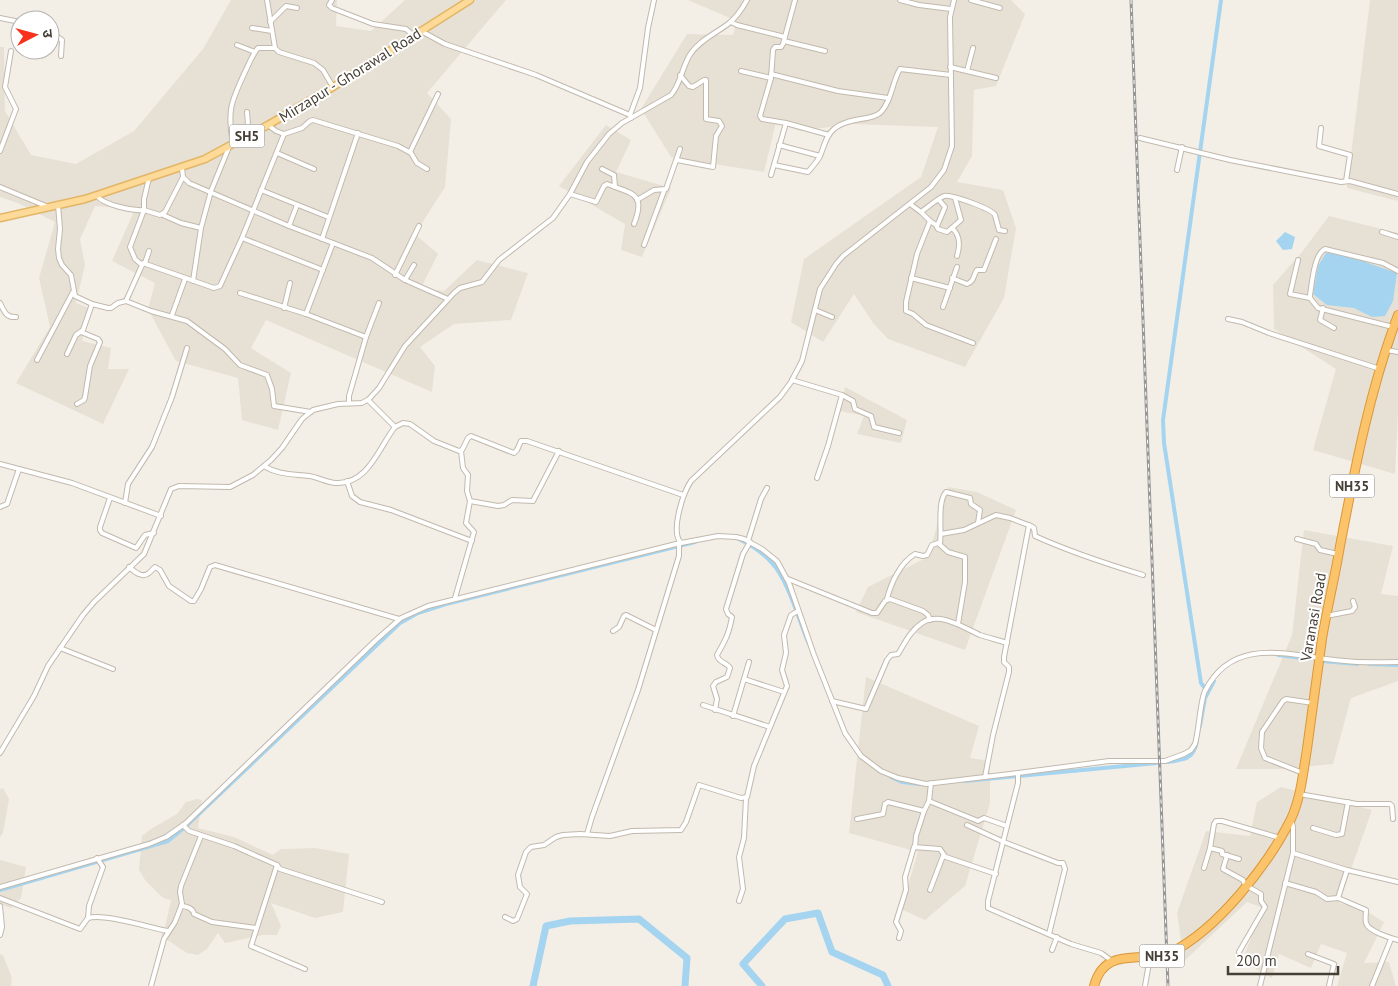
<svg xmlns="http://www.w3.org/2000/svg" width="1398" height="986" font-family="'PT Sans','Noto Sans Devanagari',sans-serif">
<rect width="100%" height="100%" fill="#f3efe7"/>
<!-- residential -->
<g fill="#e7e1d5">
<path d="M231,0H337L336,26L371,31L405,0H506L427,93L451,119L445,187L415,234L438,254L421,288L444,291L477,260L528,273L511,320L454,324L420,347L435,366L432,392L266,320L251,348L291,373L278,430L242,420L238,378L176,361L148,309L155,283L112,261L135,209L95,206L80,239L85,265L76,303L89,308L82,341L111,348L108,369H129L103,424L16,383L50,327L39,278L55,222L20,204L0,197V47H4L5,111L31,155L76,164L134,131L203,49Z"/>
<path d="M688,0H1011L1025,14L996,86L974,90L972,156L957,182L1003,190L1016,228L1004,298L965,367L888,339L873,323L854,294L823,342L791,322L804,259L921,177L938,127L852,124L800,131L776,122L764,172L671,157L641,109L687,34L733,35L737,21Z"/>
<path d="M1370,0H1398V201L1347,188Z"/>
<path d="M606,125L631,140L616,172L671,188L642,257L621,250L625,224L559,186Z"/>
<path d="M1329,216L1398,233V414L1395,474L1313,450L1336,369L1274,329L1273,285L1302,252Z"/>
<path d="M845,387L907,420L901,443L857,434L864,416L840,411Z"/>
<path d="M948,487L977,492L1016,510L965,650L856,612L868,587L928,557Z"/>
<path d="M1304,530L1393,546L1381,594L1398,596V681L1351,698L1333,764L1283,769H1236L1292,635Z"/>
<path d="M866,677L979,726L970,758L990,761V803L965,886L925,920L901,909L918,852L849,833Z"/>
<path d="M1281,787L1372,810L1339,903L1363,909L1384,922L1364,963L1389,962L1396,986H1337L1347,953L1321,944L1311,968L1279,954L1272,978L1242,961L1263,908L1247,902L1184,961L1177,913L1206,831L1250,836L1257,802Z"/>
<path d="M3,788L9,799L3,833L0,837V789Z"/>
<path d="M197,799L202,800L198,828L234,837L273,855L281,849L315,848L349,854L343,912L315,918L271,903L281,926L277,935H263L225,943L218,933L207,949L198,955L187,953L161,936L165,927L171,900L163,898L145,880L139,870L142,836L151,829L177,814L186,802Z"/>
<path d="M0,860L26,867L21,898L11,908L0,904Z"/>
<path d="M0,954L3,955L12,978L11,986H0Z"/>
</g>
<!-- water -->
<g fill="#a4d4ef">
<path d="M1285,232L1295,237L1292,249L1283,250L1276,241Z"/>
<path d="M1326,253H1339L1397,273L1393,301L1385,316L1372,317L1354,308L1327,305L1313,294L1318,266Z"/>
</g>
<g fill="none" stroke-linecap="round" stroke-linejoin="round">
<!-- canal -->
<g stroke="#a4d4ef" stroke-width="4">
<path d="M737,538C749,544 763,552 772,563C787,578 799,620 808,642"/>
<path d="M1278,655L1310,659"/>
<path d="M1322,661L1357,664"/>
<path d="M1369,664L1398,665"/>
<path d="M1207,691L1201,683L1164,443L1163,420L1221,0"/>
<path d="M1200,726L1205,698L1214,681"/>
<path d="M1166,762C1183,760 1194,760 1197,741"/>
<path d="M891,777L902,782L920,784"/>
<path d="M965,781L1157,763"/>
<path d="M0,890L168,841L184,828L400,623L418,613L446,604L695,542"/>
</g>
<!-- river -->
<g stroke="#a4d4ef" stroke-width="7">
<path d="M533,986L546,926L570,921L639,919L687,958L685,986"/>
<path d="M762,986L743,964L785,919L818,913L832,952L883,975L888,986"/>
</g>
<defs>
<g id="street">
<path d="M267,0L275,48L279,52L314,63L323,70L333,87"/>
<path d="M332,0L329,5L332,8L373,24L406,29L414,36"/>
<path d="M900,0L919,5L951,9"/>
<path d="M954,0L950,17L952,146L944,170L931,187L843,256L836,264L820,289L802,361L791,382L780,397L691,481C683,493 670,532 681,543L718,536L736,537L744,539L762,549L777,561L789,583L814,655L845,733L861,756L881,771L898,778L926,784L1018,773V783L988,901V908L1071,944L1101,953L1112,961"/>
<path d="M971,0L1000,8"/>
<path d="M0,18L20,22"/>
<path d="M270,22L286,6L297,8"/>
<path d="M731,22L737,25L785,37"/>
<path d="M252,28L272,31"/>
<path d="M421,31L445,44L536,75L630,115L631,118"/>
<path d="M50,32L62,40L61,56"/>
<path d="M784,41L825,51"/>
<path d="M237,45L255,52"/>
<path d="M950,67L996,78"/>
<path d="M741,71L771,78"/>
<path d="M967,71L973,48"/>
<path d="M771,74L838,91L888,98"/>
<path d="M247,112L248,125L251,134"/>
<path d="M630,115L640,88L648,28L654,0"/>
<path d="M786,123L762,119L760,116L771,78L773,50L775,47H781L783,44L795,0"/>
<path d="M268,125L276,131L284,134L302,128L310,121L313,120L398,146L411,153L417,163L427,169"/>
<path d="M1321,128L1319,146L1350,155L1346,181"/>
<path d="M1140,138L1230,160L1341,182L1350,181L1398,194"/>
<path d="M233,144C227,110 231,102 245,72C249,64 252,55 258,48H275"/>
<path d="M779,145L820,156"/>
<path d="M0,151L16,109L5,87L11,51"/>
<path d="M410,152L438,94"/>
<path d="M277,153L314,169"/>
<path d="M677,160L713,167L716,136L722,126L719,121L706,119V80H704L693,87L689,86L680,75"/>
<path d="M774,165L808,172C812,167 817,162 820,156C824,147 826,135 834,129C847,117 873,121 881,112C892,100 892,82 900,69L951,75"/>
<path d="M182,168L183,177L189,183L289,226L372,258L405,280L448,299"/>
<path d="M602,169L614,175L615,187"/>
<path d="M1177,170L1182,147"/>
<path d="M771,175L786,123L829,135"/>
<path d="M149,178L144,199V210L160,215L165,212L183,177"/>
<path d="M0,187L46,206"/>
<path d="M261,190L328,217"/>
<path d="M570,194L596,202L604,186L607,184C633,194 646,193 634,224"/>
<path d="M97,196C104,205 133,211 144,210L130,247L135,259L142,265"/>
<path d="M637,200L654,190L666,189L680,149"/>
<path d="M910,204L921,212L930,221L917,254L906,302V311L913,314L926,325L973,343"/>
<path d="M58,205L60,229L58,249L59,258L62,265L71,275L75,296L92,304L108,308H111L118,303L126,301L151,311L187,321L225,349L240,365L267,375L272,389L274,406L311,412"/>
<path d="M921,212C928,207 937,199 944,196C951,194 992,209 995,215C996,219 998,226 999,230L1005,231"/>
<path d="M163,215L181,223L201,228"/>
<path d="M930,221L936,225L938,229L947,232L961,220L955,198"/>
<path d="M289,226L297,205"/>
<path d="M937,226L945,207L939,200"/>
<path d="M952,228C961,236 960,246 957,256"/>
<path d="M1382,232L1398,237"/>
<path d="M242,238L323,270"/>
<path d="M322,239L358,133"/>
<path d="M644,245L664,191"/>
<path d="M1298,260L1290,294L1310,298"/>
<path d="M145,263L149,251"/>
<path d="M395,275L419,226"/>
<path d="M911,278L950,288"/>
<path d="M952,278L967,284C975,281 973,275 977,270H984L996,239"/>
<path d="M405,280L414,265"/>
<path d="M193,281L201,228L211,191L229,147"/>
<path d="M240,293L306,314L366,337"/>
<path d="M126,301L143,263L214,288L220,286L242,238L284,134"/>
<path d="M0,303C4,311 6,318 16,317"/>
<path d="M943,307L957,267"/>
<path d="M284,308L290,283"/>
<path d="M1323,308L1320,320L1334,328"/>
<path d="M815,310L832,317"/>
<path d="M306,314L333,243"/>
<path d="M172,315L185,279"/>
<path d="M1228,319L1242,322L1269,333L1380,369"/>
<path d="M1393,327L1318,308L1310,298V295C1312,283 1314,254 1325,249L1383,263L1398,271"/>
<path d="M1386,350L1398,352"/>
<path d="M67,354L76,335L83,330L92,304"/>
<path d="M37,360L73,292"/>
<path d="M792,380L842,395L828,446L817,478"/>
<path d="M842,395L853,401L855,409L871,416L874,427L899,433"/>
<path d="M368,400L395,427"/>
<path d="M349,403V396L366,337L379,303"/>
<path d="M77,404L84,400L85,397L90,366L100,342L98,339L81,332"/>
<path d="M0,464L72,483L161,516"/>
<path d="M264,466C278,475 294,474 309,476C318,477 327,483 336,483C368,485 379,447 395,427L403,423L410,424L434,441L459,451L462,450L468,438L471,436L514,453L517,450L521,441H527L683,495"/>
<path d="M347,481L352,496L360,502L391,510L472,541"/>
<path d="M110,498L100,527V530L102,533L136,548L145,535L154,533"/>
<path d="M470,501L498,506L504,505L512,500L533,501L559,451"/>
<path d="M125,503L128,484L152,447L172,397L187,348"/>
<path d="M0,507L7,504L19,469"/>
<path d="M941,534L964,530L996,515L1010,518L1031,526L1034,528L1035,536C1070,552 1107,564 1143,575"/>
<path d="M1297,539L1316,544L1320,550L1338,554"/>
<path d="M748,541L761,499L767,488"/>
<path d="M940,544C942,530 937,502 946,492L970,498L971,504L980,510L978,523"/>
<path d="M129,567C134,571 142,579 149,573C151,571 153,569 155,567L160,570L169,586L191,601H194L201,589L210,567L215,565L399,619"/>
<path d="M788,579L872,613H877L885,601L890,599L923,611L928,615L930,620"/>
<path d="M455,598L474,532L466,523L470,501L467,491L468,475L463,468L461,451"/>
<path d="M887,599C891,583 900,563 915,554L923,556L927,555L932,545L938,543L948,552L965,557V582L958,624"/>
<path d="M1326,616L1352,611L1355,607L1353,601"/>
<path d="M613,631L619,627L624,616L626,615L656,630"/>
<path d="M60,648L113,669"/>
<path d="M744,679L784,692"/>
<path d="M832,701L866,709L887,660L891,655L898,654C905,643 910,631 922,623C940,611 964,628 980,635C989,638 998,640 1007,643"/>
<path d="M703,705L770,727"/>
<path d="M715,710L717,699L713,686L716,682L727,677L730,668C727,662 718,663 717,655C725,641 729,634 732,617L728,614L726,609L743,554L750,542"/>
<path d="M733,716L749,662"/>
<path d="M0,753L34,696L48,666L83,615L94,602L144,554L171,489L179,486L230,487L253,475L271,460L282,448L302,419L313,410L338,404L362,403L369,399L379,388L405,346L454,293L460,288L482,282L499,260L553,218L570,194L587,162L609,134L622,123L671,95C681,84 682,66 691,53C700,40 716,33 728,24C736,18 742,9 747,0"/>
<path d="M1018,773L1109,761H1165L1184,754L1191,750L1195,744C1199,731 1200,701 1205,691C1234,633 1294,657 1345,661C1362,663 1380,662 1398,662"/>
<path d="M1303,773L1265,758L1261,748L1262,732L1283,701L1286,699L1313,703"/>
<path d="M985,777L993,735L1009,672V667L1004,662V657L1029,525"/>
<path d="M1299,794L1357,804H1390L1392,806L1393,819"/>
<path d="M929,801L978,821L984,818L1007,826"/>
<path d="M857,819L883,814L885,804L888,802L924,811L929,801L931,783"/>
<path d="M183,825L189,831L234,846L277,865L280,869L382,902"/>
<path d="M967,825L1004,842L1058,863"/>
<path d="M1313,828L1336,835L1342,834L1348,802"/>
<path d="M587,834L592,817L638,690L679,556V544"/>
<path d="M915,847L916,836L924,811"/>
<path d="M1210,848L1222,851V854L1239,859"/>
<path d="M1293,853L1347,870L1398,882"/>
<path d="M1227,855L1223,869L1243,880L1246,887"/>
<path d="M277,865L251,946L305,969"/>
<path d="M1204,868L1210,848L1214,824L1216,821H1222L1280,838"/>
<path d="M1347,870L1338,898L1366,910C1366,914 1365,919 1366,923C1368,931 1390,938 1398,940"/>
<path d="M1285,883L1316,892L1327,899L1338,898"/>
<path d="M0,887L149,844L166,837L186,823L376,640L401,618L428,606L680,543"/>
<path d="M930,890L943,856L996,874"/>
<path d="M0,898L80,929L88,918L89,906L103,867L97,858"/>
<path d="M739,901L743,889L739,857L744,838L746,798"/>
<path d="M0,906L2,927L0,935"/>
<path d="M181,906C186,906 193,908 194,914L212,922L256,928"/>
<path d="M505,917L513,921L517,919L527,894L520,887L518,875L526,852L531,847L544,845L556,837L563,835L580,834L610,836L632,831L681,830L686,822L699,785L741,798L747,797L754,766L787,686L782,670L786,653L784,635L791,615L798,611"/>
<path d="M88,918C104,913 150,928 168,931"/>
<path d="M1049,934L1065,869L1063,863H1059"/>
<path d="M899,938L901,931L896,922L906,890L905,877L914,847L940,849L944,855"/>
<path d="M1052,950L1057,937"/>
<path d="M1239,952L1265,907L1261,901V894L1247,886"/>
<path d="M1308,954L1334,964L1329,986"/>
<path d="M151,986L164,939L175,922L182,904L180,892L181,886L201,836"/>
<path d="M1145,986L1150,957"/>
<path d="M1260,986L1293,853V827L1291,819"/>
<path d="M1372,986L1391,939"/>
</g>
<path id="primary" d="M0,218L85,199L205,159L268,125L333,87L470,0"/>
<path id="highway" d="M1094,986C1103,953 1127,959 1155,956C1160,956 1166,956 1170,953C1217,930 1268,865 1291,819C1301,797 1303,773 1307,749C1312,713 1317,676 1322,639C1327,608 1335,577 1340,546C1355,468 1370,389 1398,315"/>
</defs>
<!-- street casing -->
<use href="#street" stroke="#c2b9ad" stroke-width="6"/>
<!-- primary casing -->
<use href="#primary" stroke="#e2b667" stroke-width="9"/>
<!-- highway casing -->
<use href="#highway" stroke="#db9739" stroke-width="10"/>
<!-- street -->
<use href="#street" stroke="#fff" stroke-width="4"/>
<!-- primary -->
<use href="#primary" stroke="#fdda97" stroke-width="6"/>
<!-- highway -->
<use href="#highway" stroke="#fbc36a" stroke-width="8"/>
<defs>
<path id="rail" d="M1131,0L1168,986"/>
</defs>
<!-- rail casing -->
<use href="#rail" stroke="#969696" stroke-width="3"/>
<!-- rail -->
<use href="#rail" stroke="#fff" stroke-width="1" stroke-dasharray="4" stroke-linecap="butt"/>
</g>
<g text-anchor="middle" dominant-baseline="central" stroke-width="4" stroke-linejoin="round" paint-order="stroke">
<!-- shield labels -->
<g fill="#fff" stroke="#7e7972" stroke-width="1">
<rect x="229.5" y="124.5" width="35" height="23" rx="4"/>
<rect x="1329.5" y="474.5" width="45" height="23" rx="4"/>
<rect x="1139.5" y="944.5" width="45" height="23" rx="4"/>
</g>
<g font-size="14" font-weight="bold" fill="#463f36">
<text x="247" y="136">SH5</text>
<text x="1352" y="486">NH35</text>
<text x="1162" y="956">NH35</text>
</g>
<!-- street labels -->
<g font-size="15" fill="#463f36" stroke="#fff">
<text transform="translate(350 75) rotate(-32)">Mirzapur - Ghorawal Road</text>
<text transform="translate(1313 617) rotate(-80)">Varanasi Road</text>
</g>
</g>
<!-- north arrow -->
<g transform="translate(35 35) rotate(84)"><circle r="24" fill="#ffffff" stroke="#b5b2af"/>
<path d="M0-4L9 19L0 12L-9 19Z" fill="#f7311b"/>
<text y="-8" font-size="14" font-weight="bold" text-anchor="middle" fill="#463f36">उ</text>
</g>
<!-- scale -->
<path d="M1228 966v8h110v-8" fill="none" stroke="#463f36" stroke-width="2.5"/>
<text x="1236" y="966" font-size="15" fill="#463f36" stroke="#ffffff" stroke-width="4" paint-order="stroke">200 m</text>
</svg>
